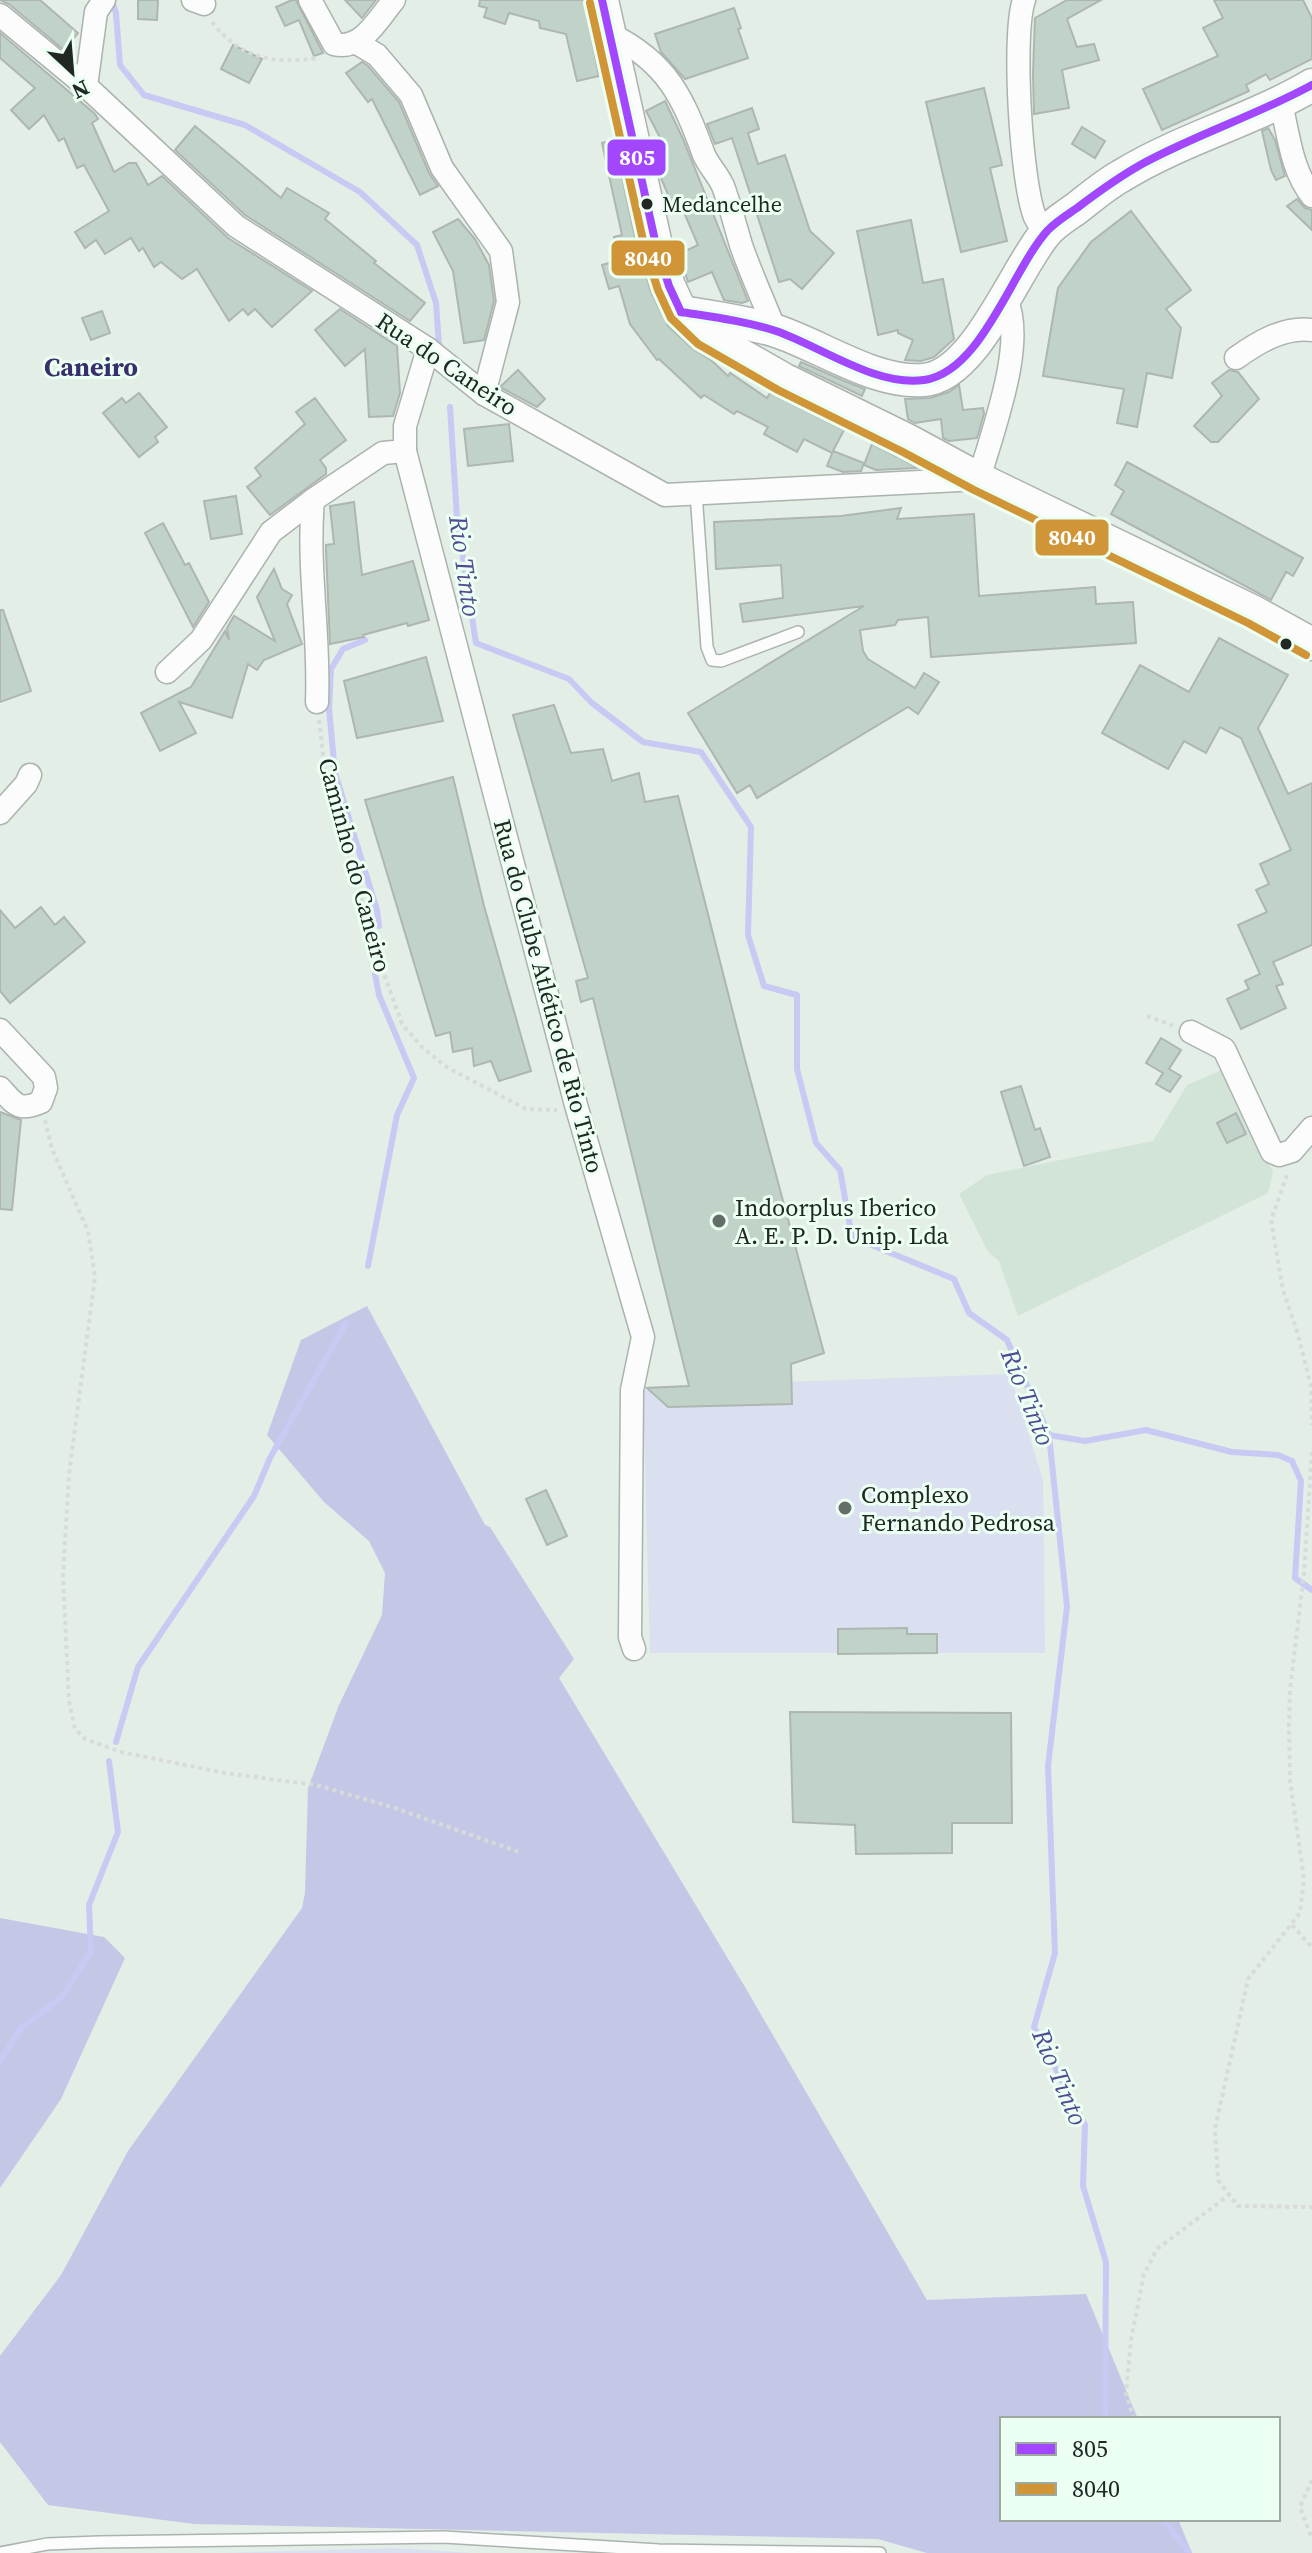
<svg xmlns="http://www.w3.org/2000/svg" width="1312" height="2553" font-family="'Source Serif 4',serif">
<rect width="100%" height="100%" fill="#e3eee7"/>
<!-- built -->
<path fill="#d2e4d8" d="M1222,1070L1273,1172L1268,1193L1018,1316L999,1261L988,1252L959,1194L987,1175L1153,1141L1187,1085Z"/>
<!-- green -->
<g fill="#dbe0f1">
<path d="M1010,1374L1043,1480L1045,1653H650L643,1387Z"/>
<path d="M395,2548L472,2553H222Z"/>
</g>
<!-- forest -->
<g fill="#c4c8e6">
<path d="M367,1306L485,1525L490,1527L574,1659L559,1678L745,1987L927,2300L1086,2294L1138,2419H1002V2519H1178L1192,2553H927L878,2539L194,2524L48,2505L0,2442V2356L61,2275L128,2151L302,1908L305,1893L308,1788L339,1705L382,1615L385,1573L369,1541L324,1502L267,1435L301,1340Z"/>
<path d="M0,1918L104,1937L125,1958L61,2099L0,2188Z"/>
</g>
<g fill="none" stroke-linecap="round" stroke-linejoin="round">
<!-- stream -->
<g stroke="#c8caf3" stroke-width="6">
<path d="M112,0L116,13L120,65L144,95L245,125L360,192L417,245L436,303L439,345"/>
<path d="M450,407L457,518L476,643L569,679L592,703L643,742L701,752L751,827L748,935L764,986L797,995V1069L816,1143L840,1170L852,1237L954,1279L969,1313L1007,1340L1049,1435L1067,1607L1048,1766L1055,1953L1034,2027L1085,2125L1083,2186L1106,2262L1105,2419"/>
<path d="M365,640L343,649L331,669L329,708L335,773L377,910L379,926"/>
<path d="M368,1266L397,1115L414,1078L379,995L375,974"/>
<path d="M1049,1435L1085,1441L1146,1430L1232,1452L1278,1455L1292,1461L1301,1481L1295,1578L1312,1590"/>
<path d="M116,1742L138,1667L254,1496L270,1458L346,1323"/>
<path d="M0,2062L20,2029L62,1997L91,1952L89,1905L118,1832L109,1761"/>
<path d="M1163,2519L1189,2553"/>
</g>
</g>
<!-- building -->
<g fill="#c1d3c9" stroke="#aeb6b1" stroke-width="2">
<path d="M0,0H40L78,33L64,50L9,4Z"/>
<path d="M138,0H158L157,20L138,19Z"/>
<path d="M292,0H296L323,53L314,56L299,20L285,26L276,7Z"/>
<path d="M345,0H376L362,18Z"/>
<path d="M480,0H584L599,76L577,81L566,34L540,28L539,21L509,13L505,24L484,17L487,8L479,6Z"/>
<path d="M1067,0H1101L1067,19L1077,47L1094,44L1099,60L1062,70L1069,108L1034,114L1033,74L1035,18Z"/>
<path d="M1214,0H1303L1312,18V59L1270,80L1266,74L1246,85L1249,91L1162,130L1143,89L1218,56L1203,28L1223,18Z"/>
<path d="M734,8L741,28L738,29L748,58L685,79L661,52L655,34Z"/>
<path d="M0,33L95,114L98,119L92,123L114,172L129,163H136L148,185L162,176L228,238L312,291L272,327L255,309L248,315L243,309L229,321L197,269L182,279L161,262L154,267L143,248L139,251L131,238L105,254L96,240L85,248L75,232L109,211L84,165L77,168L64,138L59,141L44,115L29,129L11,110L35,88L0,58Z"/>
<path d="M233,45L262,59L249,83L221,69Z"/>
<path d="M362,62L368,66L399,102L429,173L438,186L420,195L372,99L368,102L346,73Z"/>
<path d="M984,88L1002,165L990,168L1007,241L961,252L926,102Z"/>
<path d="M665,101L683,139L748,301L742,303L724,300L712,272L688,282L687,279L679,254L698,245L680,203L673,206L660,176L655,151L665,147L646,111Z"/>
<path d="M752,108L759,129L748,133L758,164L785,155L810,231L834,253L802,289L790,279L779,282L732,138L715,144L707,124Z"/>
<path d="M195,126L281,198L287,188L329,213L325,219L376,261L374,263L425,303L410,321L245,215L175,150Z"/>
<path d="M1082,127L1105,141L1095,158L1072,144Z"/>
<path d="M1268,128L1275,140L1285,176L1276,180L1271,170L1262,131Z"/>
<path d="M614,140L638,251L652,294L668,326L693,349L711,360L728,376L730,373L767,398L770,393L844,430L833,451L864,463L861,471L843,472L827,466L833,451L832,453L804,439L797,452L764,434L768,427L737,411L734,414L704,395L701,398L659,359L657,360L630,324L619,286L609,289L602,265L619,260L614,237L622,235L602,143Z"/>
<path d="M1297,199L1305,208L1312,210V230L1287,206Z"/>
<path d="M1131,211L1191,290L1166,309L1181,328L1172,378L1147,373L1137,427L1117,423L1124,389L1043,376L1058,288L1091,242Z"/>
<path d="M458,219L475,239L489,265L494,301L484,340L464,343L453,271L433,232Z"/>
<path d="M911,220L923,283L943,279L954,339L934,357L921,361L905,360L913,340L898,333V330L878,335L857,231Z"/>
<path d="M340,309L397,346L400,393L393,416L369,417L365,349L345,366L315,330Z"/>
<path d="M102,311L110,333L91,340L82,318Z"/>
<path d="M801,362L842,380L865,389L862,396L799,366Z"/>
<path d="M518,370L545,399L537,407L500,387Z"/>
<path d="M1229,370L1238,372L1259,399L1218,442H1211L1194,426L1222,396L1212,383Z"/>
<path d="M959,385L963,410L983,408L984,414L977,438L949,441L943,438L941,419L915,423L908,419L905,399L930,398L949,392Z"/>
<path d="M139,393L167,427L155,437L158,442L139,457L103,413L122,398L126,403Z"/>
<path d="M315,398L346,440L320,460L326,468V474L270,515L247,487L261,476L255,468L305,424L296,412Z"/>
<path d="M509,424L513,461L468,466L464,429Z"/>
<path d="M872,444L898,457L917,468L876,470L864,465Z"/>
<path d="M1127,462L1303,558L1293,576L1286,572L1271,600L1111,514L1124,491L1115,485Z"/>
<path d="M236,496L242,534L211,539L204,501Z"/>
<path d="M354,502L362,575L413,561L429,620L408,626L407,623L363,635L364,637L330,644L326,550V545L334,544L330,506Z"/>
<path d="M901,508L897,519L974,514L979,596L1095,587L1096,604L1133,602L1136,643L931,657L928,617L898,620L895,625L860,630L863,651L868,659L915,688L924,673L939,682L918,714L908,707L757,798L750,785L737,793L688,713L864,606L743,622L740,604L783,598L781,565L716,569L714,522L841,516Z"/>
<path d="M163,523L185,565L189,563L209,602L193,627L145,533Z"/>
<path d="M274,569L282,589L292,595L287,604L302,644L264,660L257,670L248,664L232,718L179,702L196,733L160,751L141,713L191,687L225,631L229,640L227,628L234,616L275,641L257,597Z"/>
<path d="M0,610H3L31,691L0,702Z"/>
<path d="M1219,638L1288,675L1258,728L1288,794L1312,783V945L1273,962L1283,984L1276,986L1286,1008L1241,1029L1227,999L1249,989L1245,981L1260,974L1238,925L1267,912L1256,890L1269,884L1260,864L1291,850L1241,738L1220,727L1206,753L1184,741L1168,769L1102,733L1140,665L1189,692Z"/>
<path d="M426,657L443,721L357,738L344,681Z"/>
<path d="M554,705L571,753L603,749L612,781L639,773L645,802L678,796L744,1056L824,1353L791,1364L792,1404L668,1407L647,1388L689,1386L593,998L581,1002L576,981L588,978L513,715Z"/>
<path d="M453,777L484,906L531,1071L499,1081L491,1061L474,1066L472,1048L453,1052L450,1032L436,1036L365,800Z"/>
<path d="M41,907L55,925L64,917L85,942L10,1003L0,991V910L15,928Z"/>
<path d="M1161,1038L1181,1050L1169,1069L1181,1076L1170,1092L1156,1084L1163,1073L1146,1063Z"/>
<path d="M1021,1086L1035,1130L1040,1128L1050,1157L1024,1166L1001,1092Z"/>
<path d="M0,1112L21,1120L12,1210L0,1209Z"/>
<path d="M1236,1113L1246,1134L1227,1143L1217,1123Z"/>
<path d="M546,1490L567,1536L547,1545L526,1499Z"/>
<path d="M907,1628V1634H937V1653L838,1654V1629Z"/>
<path d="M790,1712L1011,1713L1012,1823H952V1853L856,1854L855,1825L793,1822Z"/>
</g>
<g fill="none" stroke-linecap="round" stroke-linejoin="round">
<defs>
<g id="lane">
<path d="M696,493L707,647L712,660L721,661L798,632"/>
<path d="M0,2553L47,2544L99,2542L444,2537L659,2550L880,2553"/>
</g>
<g id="street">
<path d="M193,0L204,4"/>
<path d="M310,0L334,44C362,51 378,19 394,0"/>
<path d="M1024,0C1012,34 1021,183 1035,217C1038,223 1042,228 1045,233"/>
<path d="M0,15L86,86L236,226L428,349L484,394L665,495L979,479C992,432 1028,340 1005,297"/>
<path d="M610,34C667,62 683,97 704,155C709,166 718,175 723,186C730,205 735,225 741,245C751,274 764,302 775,330"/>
<path d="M357,43L377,55L411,95L442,168L501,251L508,302L484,394"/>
<path d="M86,86L96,12L104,0"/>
<path d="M1281,104C1289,136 1291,169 1312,196"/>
<path d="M428,349L405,426V451L576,1105L643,1337L632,1390L630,1637L634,1649"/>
<path d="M1236,358C1257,343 1284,326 1312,330"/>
<path d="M313,500C307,568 320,634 317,702"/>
<path d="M167,672L201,640L271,532L313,500L383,453L405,451"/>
<path d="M0,813L26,784L30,775"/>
<path d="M0,1030L44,1077L46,1088L41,1102C18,1112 15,1104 0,1088"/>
<path d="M1191,1032L1224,1049L1272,1152L1279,1155L1292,1151L1312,1128"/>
</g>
<g id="secondary">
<path d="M602,0L656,245L669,286L681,312L706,335L783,379L907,440L979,479L1254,612L1312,644"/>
<path d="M681,312C710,317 748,322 776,331C822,346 875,384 924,380C975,376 1014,272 1044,235C1052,224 1066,216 1077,208C1091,197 1105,185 1121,176C1181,139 1251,121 1312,85"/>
</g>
</defs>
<!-- lane casing -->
<use href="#lane" stroke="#abb3ae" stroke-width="14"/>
<!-- street casing -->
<use href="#street" stroke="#abb3ae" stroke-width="25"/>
<!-- secondary casing -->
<use href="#secondary" stroke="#abb3ae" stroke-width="35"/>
<!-- path -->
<g stroke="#d8dbd9" stroke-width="4" stroke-dasharray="4 4" stroke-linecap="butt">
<path d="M212,22C241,59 273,64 318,58"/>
<path d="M319,720L325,771L379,960L402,1024L422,1047L448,1068L526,1109L557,1110"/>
<path d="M1147,1016L1174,1026"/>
<path d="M45,1120L52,1149L88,1231L95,1277L69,1474L63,1576L69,1701L75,1729L85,1739L121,1752L225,1773L316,1785L392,1807L522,1853"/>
<path d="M1287,1175L1271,1220L1283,1290L1297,1331L1311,1386L1312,1425"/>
<path d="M1312,1452L1304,1573L1290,1690L1289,1726L1290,1780L1304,1879L1300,1913L1248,1979L1215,2129L1218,2180L1238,2206L1312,2207"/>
<path d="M1292,1925L1312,1947"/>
<path d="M1134,2419L1126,2394L1131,2340L1144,2274L1157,2249L1229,2195"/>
<path d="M1312,2480L1300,2507L1312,2539"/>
</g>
<!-- lane -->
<use href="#lane" stroke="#fbfcfb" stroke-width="11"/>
<!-- street -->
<use href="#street" stroke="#fbfcfb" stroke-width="22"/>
<!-- secondary -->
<use href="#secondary" stroke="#fbfcfb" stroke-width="32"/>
<defs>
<g id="bus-1">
<path d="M602,0L656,245L669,286L681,312"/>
<path d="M681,312C713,317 745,321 776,331C820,346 876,387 924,380C982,372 1012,269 1048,230C1057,221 1067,215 1077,208C1098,192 1119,177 1142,164C1197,134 1257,115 1312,85"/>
</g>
<path id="bus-2" d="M590,3L645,249L658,290L671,318L698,344L778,390L901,451L974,490L1248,623L1306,655"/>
</defs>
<!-- bus-1 casing -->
<use href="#bus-1" stroke="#ecfff3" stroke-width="14"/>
<!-- bus-2 casing -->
<use href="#bus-2" stroke="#ecfff3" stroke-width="14"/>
<!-- bus-1 -->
<use href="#bus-1" stroke="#a347ff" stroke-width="8"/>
<!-- bus-2 -->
<use href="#bus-2" stroke="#cf9536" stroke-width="8"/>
</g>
<!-- markers -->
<g fill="#212824" stroke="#ecfff3" stroke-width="3">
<circle cx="647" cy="204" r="7"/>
<circle cx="1286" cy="644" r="7"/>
</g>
<g fill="#656d68" stroke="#ecfff3" stroke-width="3">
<circle cx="719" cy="1221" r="8"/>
<circle cx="845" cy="1508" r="8"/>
</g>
<g text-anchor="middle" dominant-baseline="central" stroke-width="6" stroke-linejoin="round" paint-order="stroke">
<!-- bus labels -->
<g font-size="22" fill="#212824" stroke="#ecfff3" text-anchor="start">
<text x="662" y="204">Medancelhe</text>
</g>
<!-- street labels -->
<g font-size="24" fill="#212824" stroke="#ecfff3">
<text transform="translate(447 364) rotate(34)">Rua do Caneiro</text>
<text transform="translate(355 865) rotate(75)">Caminho do Caneiro</text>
<text transform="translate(549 996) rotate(75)">Rua do Clube Atlético de Rio Tinto</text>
</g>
<!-- poi labels -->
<g font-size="24" fill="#212824" stroke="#ecfff3" text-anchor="start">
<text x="735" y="1207">Indoorplus Iberico<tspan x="735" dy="28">A. E. P. D. Unip. Lda</tspan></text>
<text x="861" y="1494">Complexo<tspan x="861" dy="28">Fernando Pedrosa</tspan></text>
</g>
<!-- neighbourhood labels -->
<g font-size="26" font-weight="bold" fill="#38306c" stroke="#ecfff3">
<text x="91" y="367">Caneiro</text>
</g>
<!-- water labels -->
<g font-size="26" font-style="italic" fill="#524a93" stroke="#ecfff3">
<text transform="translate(465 566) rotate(82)">Rio Tinto</text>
<text transform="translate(1028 1397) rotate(68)">Rio Tinto</text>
<text transform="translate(1060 2077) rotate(67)">Rio Tinto</text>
</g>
</g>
<g stroke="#ecfff3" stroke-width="3">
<rect x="606" y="138" width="61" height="39" rx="8" fill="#a347ff"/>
<rect x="610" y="239" width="76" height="38" rx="8" fill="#cf9536"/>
<rect x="1034" y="518" width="76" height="39" rx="8" fill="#cf9536"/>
</g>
<g font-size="22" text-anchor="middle" font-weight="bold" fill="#fff">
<text x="637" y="165">805</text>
<text x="648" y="266">8040</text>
<text x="1072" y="545">8040</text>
</g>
<!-- legend -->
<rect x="1000" y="2417" width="280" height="104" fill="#ecfff3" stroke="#9ba9a0" stroke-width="2"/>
<rect x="1016" y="2443" width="40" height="12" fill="#a347ff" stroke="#9ba9a0" stroke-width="2"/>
<text x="1072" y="2457" font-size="24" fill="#212824">805</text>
<rect x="1016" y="2483" width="40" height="12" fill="#cf9536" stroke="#9ba9a0" stroke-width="2"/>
<text x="1072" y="2497" font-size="24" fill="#212824">8040</text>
<!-- north arrow -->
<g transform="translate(72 72) rotate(154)" stroke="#ecfff3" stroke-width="6" paint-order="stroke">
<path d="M0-6L14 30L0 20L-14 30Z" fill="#212824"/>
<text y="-12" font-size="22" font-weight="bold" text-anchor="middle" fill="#212824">N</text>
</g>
</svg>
